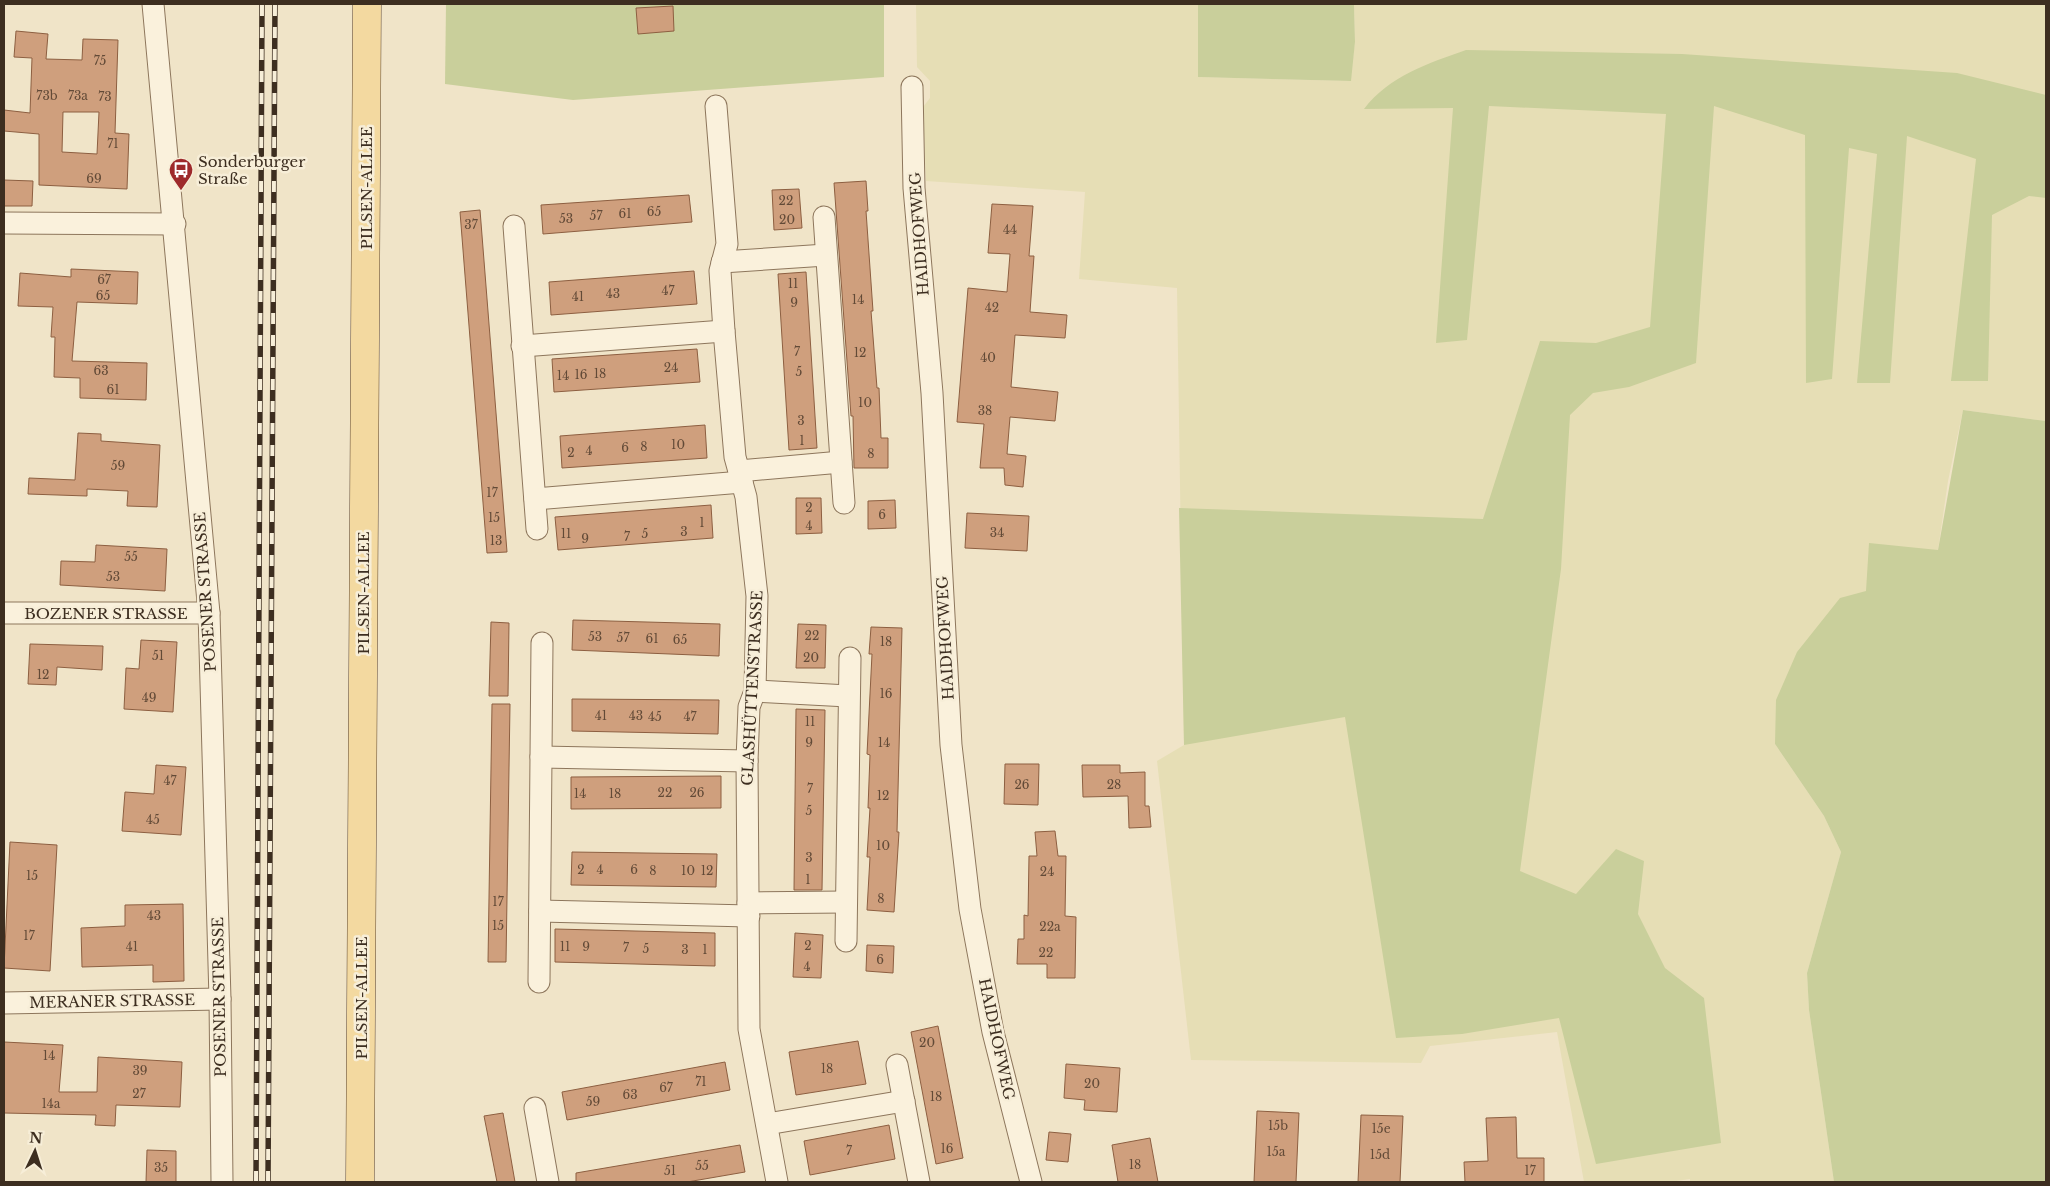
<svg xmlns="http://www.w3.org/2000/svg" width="2050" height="1186" font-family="'Libre Baskerville',serif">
<rect width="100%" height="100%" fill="#f0e4c8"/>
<!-- farmland -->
<path fill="#e6deb5" d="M916,4H1198V77L1350,81L1355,42L1354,4H2046V421L1963,410L1948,481L1938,550L1866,591L1775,744L1824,816L1841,852L1807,973L1809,1010L1834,1182H1690V1179L1670,1182H1584L1557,1032L1430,1046L1421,1063L1191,1060L1157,761L1184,745L1177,288L1079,279L1085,192L926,181L923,107L930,98V81L917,67Z"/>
<!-- green -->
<g fill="#c9cf9b">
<path d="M446,4H884V77L573,100L445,84Z"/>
<path d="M1198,4H1354L1355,42L1351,81L1198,77Z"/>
<path d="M1466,50L1682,54L1957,73L2046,95V198L2029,196L1992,215L1988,381H1951L1976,159L1907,136L1890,383H1857L1877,154L1849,148L1832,379L1806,383L1805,135L1714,106L1696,363L1629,387L1593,393L1570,415L1561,569L1520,871L1576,894L1616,849L1644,861L1638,914L1665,968L1704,998L1721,1143L1596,1164L1559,1018L1462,1034L1396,1038L1345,717L1184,745L1179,508L1483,519L1540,341L1596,343L1650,327L1666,114L1489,106L1467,340L1436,343L1453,108L1364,109C1389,76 1429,63 1466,50Z"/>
<path d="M1963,410L2046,421V1182H1834L1809,1010L1807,973L1841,852L1824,816L1775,744L1776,700L1797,652L1840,598L1866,591L1869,543L1938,550Z"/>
</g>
<!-- building -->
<g fill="#cf9f7d" stroke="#8d5f41" fill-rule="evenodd">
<path d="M673,6L674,31L638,34L636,8Z"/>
<path d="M16,31L48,34L46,59L82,60L83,39L118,40L115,133L129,134L127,189L39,185V134L4,131V110L30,113L32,58L14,57ZM63,112H99L97,154L62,152Z"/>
<path d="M4,180L33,181L32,206H4Z"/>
<path d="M866,181L868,211H866L873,311H871L877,388H879L881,438H888V468H854L853,416H851L834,183Z"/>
<path d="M799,189L802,228L774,230L772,190Z"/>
<path d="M689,195L692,222L543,234L541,205Z"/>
<path d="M992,204L1033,206L1029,256H1034L1030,312L1067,315L1065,338L1015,335L1011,387L1058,392L1055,421L1010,417L1007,454L1026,456L1023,487L1005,485L1004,468H980L984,424L957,422L968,288L1007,292L1010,254L988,253Z"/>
<path d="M480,210L507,552L487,553L460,212Z"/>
<path d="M71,269L138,272L137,304L77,302L72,361L147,363L146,400L80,398V378L54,377L55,337H51L53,307L18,306L20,273L71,277Z"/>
<path d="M694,271L697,304L551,315L549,282Z"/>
<path d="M806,272L817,448L789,450L778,274Z"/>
<path d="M697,349L700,382L554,392L552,359Z"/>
<path d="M705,425L707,458L562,468L560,436Z"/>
<path d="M78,433L101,434V441L160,445L157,507L127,506L128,491L87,489V496L28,494L29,478L75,480Z"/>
<path d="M796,498H821L822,533L796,534Z"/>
<path d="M895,500L896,528L868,529V501Z"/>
<path d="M711,505L713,538L558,550L555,517Z"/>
<path d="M967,513L1029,516L1027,551L965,548Z"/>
<path d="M96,545L167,549L165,591L60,585L61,561L95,562Z"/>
<path d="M573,620L720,624L719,656L572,650Z"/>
<path d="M491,622L509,623L508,696H489Z"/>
<path d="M798,624L826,625L825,668H796Z"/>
<path d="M871,627L902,628L897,832H899L894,912L867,910L870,857H867L870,808H868L870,755L867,754L872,654H869Z"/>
<path d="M141,640L177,642L173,712L124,709L126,668L139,669Z"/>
<path d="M30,644L103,646L102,670L57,667L56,685L28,684Z"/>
<path d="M572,699L719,700L718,734L572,731Z"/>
<path d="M492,704H510L506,962H488Z"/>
<path d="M796,709L825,710L822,890H794Z"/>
<path d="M1005,764H1039L1038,805L1004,804Z"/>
<path d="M156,765L186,767L181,835L122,831L125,792L154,794Z"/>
<path d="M1082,765H1120V773L1145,772V806H1149L1151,827L1129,828L1128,796L1083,797Z"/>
<path d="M721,776V808L571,809V777Z"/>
<path d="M1055,831L1058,856H1066L1065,916L1076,917L1075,978H1047V964H1017L1018,939H1024V915L1028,916L1029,856H1037L1035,832Z"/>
<path d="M10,842L57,845L50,971L4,968Z"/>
<path d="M572,852L717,854L716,887L571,885Z"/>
<path d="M183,904L184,981L153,982V965L82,967L81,928L125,926V905Z"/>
<path d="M555,929L715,933V966L555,962Z"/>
<path d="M795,933L823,935L821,978L793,977Z"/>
<path d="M867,945L894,946L893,973L866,971Z"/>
<path d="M938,1026L963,1158L936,1164L911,1032Z"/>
<path d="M858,1041L866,1084L796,1095L789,1052Z"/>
<path d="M4,1042L63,1045L59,1092H97L98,1057L182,1062L180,1107L116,1105L115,1126L95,1125L96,1115L4,1113Z"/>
<path d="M725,1062L730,1090L567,1120L562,1092Z"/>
<path d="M1066,1064L1120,1068L1117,1112L1084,1110L1085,1100L1064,1098Z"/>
<path d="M1257,1111L1299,1113L1296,1182H1254Z"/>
<path d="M503,1113L515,1182H497L484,1116Z"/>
<path d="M1361,1115L1403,1116L1400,1182H1358Z"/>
<path d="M1516,1117L1517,1158H1544V1182H1465L1464,1162L1488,1161L1486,1118Z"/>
<path d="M889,1125L895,1159L810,1175L804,1141Z"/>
<path d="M1049,1132L1071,1134L1068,1162L1046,1160Z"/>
<path d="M1150,1138L1158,1182H1118L1112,1145Z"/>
<path d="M740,1145L745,1172L687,1182H576V1173Z"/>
<path d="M147,1150L176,1151V1182H146Z"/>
</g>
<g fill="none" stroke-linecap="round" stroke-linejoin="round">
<defs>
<g id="minor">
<path d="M153,4L209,613L220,999L222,1182"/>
<path d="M912,87L914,188L932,393L951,745L970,909L993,1032L1031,1182"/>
<path d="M716,106L727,244L720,271L724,331L735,457L746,497L757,596L755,691L749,707L747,761L749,1029L777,1182"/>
<path d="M824,217L844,503"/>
<path d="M4,223L175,224"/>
<path d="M514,226L537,529"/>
<path d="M722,262L826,255"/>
<path d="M522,346L724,331"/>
<path d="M739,471L841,462"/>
<path d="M535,499L742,482"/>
<path d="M4,613H209"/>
<path d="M755,691L848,696"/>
<path d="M541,757L747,761"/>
<path d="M748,903L846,902"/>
<path d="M540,911L749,916"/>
<path d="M846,941L850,658"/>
<path d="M539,982L542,643"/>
<path d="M4,1003L220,999"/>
<path d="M897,1065L919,1182"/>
<path d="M535,1108L548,1182"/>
<path d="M767,1124L904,1101"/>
</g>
<path id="major" d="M360,1182L367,4"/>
</defs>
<!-- minor casing -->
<use href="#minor" stroke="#8d765c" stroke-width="23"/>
<!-- major casing -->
<use href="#major" stroke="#5b4430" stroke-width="29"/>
<!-- minor -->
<use href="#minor" stroke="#faf1dc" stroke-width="21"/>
<!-- major -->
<use href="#major" stroke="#f3d9a0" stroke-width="28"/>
<defs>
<g id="rail">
<path d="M256,1182L262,4"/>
<path d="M268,1182L275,4"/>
</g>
</defs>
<!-- rail casing -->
<use href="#rail" stroke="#3d2e20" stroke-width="5.5"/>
<!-- rail -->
<use href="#rail" stroke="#f7eed8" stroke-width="4" stroke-dasharray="11" stroke-linecap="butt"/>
</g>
<!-- icons -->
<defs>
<symbol id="bus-pin" viewBox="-11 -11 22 30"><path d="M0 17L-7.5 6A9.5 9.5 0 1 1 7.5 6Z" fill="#9e2a2b" stroke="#f7eed8"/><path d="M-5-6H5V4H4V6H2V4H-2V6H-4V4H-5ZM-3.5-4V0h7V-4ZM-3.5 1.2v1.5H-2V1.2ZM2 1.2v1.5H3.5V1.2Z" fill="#fff"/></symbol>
</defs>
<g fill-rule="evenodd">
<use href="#bus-pin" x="167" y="156" width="28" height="38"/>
</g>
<g text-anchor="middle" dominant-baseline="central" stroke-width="5" stroke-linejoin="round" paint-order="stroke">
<!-- number labels -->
<g font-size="12" fill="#624a37">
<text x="100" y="60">75</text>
<text x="47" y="95">73b</text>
<text x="78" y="95">73a</text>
<text x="105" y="96">73</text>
<text x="113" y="143">71</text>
<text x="94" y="178">69</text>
<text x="786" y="200">22</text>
<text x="654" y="211">65</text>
<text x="625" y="213">61</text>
<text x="596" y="215">57</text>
<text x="566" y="218">53</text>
<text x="787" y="219">20</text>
<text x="471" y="224">37</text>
<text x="1010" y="229">44</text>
<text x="104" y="279">67</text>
<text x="793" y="283">11</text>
<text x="668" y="290">47</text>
<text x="613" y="293">43</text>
<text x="103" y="295">65</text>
<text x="578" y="296">41</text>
<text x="858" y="299">14</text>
<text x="794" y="302">9</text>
<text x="992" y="307">42</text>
<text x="797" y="351">7</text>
<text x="860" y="352">12</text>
<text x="988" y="357">40</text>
<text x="671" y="367">24</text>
<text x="101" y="370">63</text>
<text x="799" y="371">5</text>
<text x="600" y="373">18</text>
<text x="581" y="374">16</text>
<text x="563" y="375">14</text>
<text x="113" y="389">61</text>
<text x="865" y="402">10</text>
<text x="985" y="410">38</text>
<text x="801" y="420">3</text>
<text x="802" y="440">1</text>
<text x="678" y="444">10</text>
<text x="644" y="446">8</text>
<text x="625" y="447">6</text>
<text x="589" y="450">4</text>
<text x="571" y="452">2</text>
<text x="871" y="453">8</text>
<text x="118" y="465">59</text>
<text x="492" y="492">17</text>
<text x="809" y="507">2</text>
<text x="882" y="514">6</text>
<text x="494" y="517">15</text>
<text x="702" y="522">1</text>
<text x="809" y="525">4</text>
<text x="684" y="531">3</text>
<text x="997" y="532">34</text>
<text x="566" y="533">11</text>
<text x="645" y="533">5</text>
<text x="627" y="536">7</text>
<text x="585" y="538">9</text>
<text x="496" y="540">13</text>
<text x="131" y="556">55</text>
<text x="113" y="576">53</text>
<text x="812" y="635">22</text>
<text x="595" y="636">53</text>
<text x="623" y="637">57</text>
<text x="652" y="638">61</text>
<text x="680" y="639">65</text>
<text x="886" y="641">18</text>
<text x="158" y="655">51</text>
<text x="811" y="657">20</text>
<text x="43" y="674">12</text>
<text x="886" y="693">16</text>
<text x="149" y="697">49</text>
<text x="601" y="715">41</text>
<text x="636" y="715">43</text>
<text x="655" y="716">45</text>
<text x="690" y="716">47</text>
<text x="810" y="721">11</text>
<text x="809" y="742">9</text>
<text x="884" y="742">14</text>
<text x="170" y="780">47</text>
<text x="1022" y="784">26</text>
<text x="1114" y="784">28</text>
<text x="810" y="788">7</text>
<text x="665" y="792">22</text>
<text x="697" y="792">26</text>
<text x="580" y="793">14</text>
<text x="615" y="793">18</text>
<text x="883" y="795">12</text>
<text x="809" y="810">5</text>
<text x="153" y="819">45</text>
<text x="883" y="845">10</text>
<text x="809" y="857">3</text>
<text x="581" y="869">2</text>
<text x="600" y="869">4</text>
<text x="634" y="869">6</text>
<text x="653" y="870">8</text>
<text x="688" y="870">10</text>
<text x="707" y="870">12</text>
<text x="1047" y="871">24</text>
<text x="32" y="875">15</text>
<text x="808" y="879">1</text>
<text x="881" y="898">8</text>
<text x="498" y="901">17</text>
<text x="154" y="915">43</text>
<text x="498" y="925">15</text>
<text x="1050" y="926">22a</text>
<text x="29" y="935">17</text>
<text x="808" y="945">2</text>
<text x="132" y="946">41</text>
<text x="565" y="946">11</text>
<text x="586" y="946">9</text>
<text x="626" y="947">7</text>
<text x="646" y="948">5</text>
<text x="685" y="949">3</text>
<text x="705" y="949">1</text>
<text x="1046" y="952">22</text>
<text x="880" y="959">6</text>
<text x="807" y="966">4</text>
<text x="927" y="1042">20</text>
<text x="49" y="1055">14</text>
<text x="827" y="1068">18</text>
<text x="140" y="1070">39</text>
<text x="701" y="1081">71</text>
<text x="1092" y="1083">20</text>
<text x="666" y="1087">67</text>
<text x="139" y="1093">27</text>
<text x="630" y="1094">63</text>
<text x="936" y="1096">18</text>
<text x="593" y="1101">59</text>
<text x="51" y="1103">14a</text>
<text x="1278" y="1125">15b</text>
<text x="1381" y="1128">15e</text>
<text x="947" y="1148">16</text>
<text x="849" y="1150">7</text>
<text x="1276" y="1151">15a</text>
<text x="1380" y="1154">15d</text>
<text x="1135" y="1164">18</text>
<text x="702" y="1165">55</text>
<text x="161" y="1167">35</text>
<text x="670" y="1170">51</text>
<text x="1530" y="1170">17</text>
</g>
<!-- poi labels -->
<g font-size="15" fill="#3d2e20" stroke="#f7eed8" text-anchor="start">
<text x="198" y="161">Sonderburger<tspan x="198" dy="17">Straße</tspan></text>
</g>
<!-- street labels -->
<g font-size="15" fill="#3d2e20" stroke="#f7eed8">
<text transform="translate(366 188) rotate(-90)">PILSEN-ALLEE</text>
<text transform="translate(919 234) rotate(-94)">HAIDHOFWEG</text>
<text transform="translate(205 592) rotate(-94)">POSENER STRASSE</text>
<text transform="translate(363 593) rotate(-90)">PILSEN-ALLEE</text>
<text x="106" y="613">BOZENER STRASSE</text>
<text transform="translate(945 638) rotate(-93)">HAIDHOFWEG</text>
<text transform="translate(752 688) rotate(-87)">GLASHÜTTENSTRASSE</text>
<text transform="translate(219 997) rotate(-91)">POSENER STRASSE</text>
<text transform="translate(361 998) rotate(-90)">PILSEN-ALLEE</text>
<text transform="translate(112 1001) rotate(-1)">MERANER STRASSE</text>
<text transform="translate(997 1039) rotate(78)">HAIDHOFWEG</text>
</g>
</g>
<!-- border -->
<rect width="2050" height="1186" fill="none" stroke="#3d2e20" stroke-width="10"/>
<!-- north arrow -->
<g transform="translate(35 1151) rotate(4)" stroke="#f7eed8" stroke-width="4" paint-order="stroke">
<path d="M0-4L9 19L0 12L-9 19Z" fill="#3d2e20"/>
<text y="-8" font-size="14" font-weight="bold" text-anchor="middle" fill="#3d2e20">N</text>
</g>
</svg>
